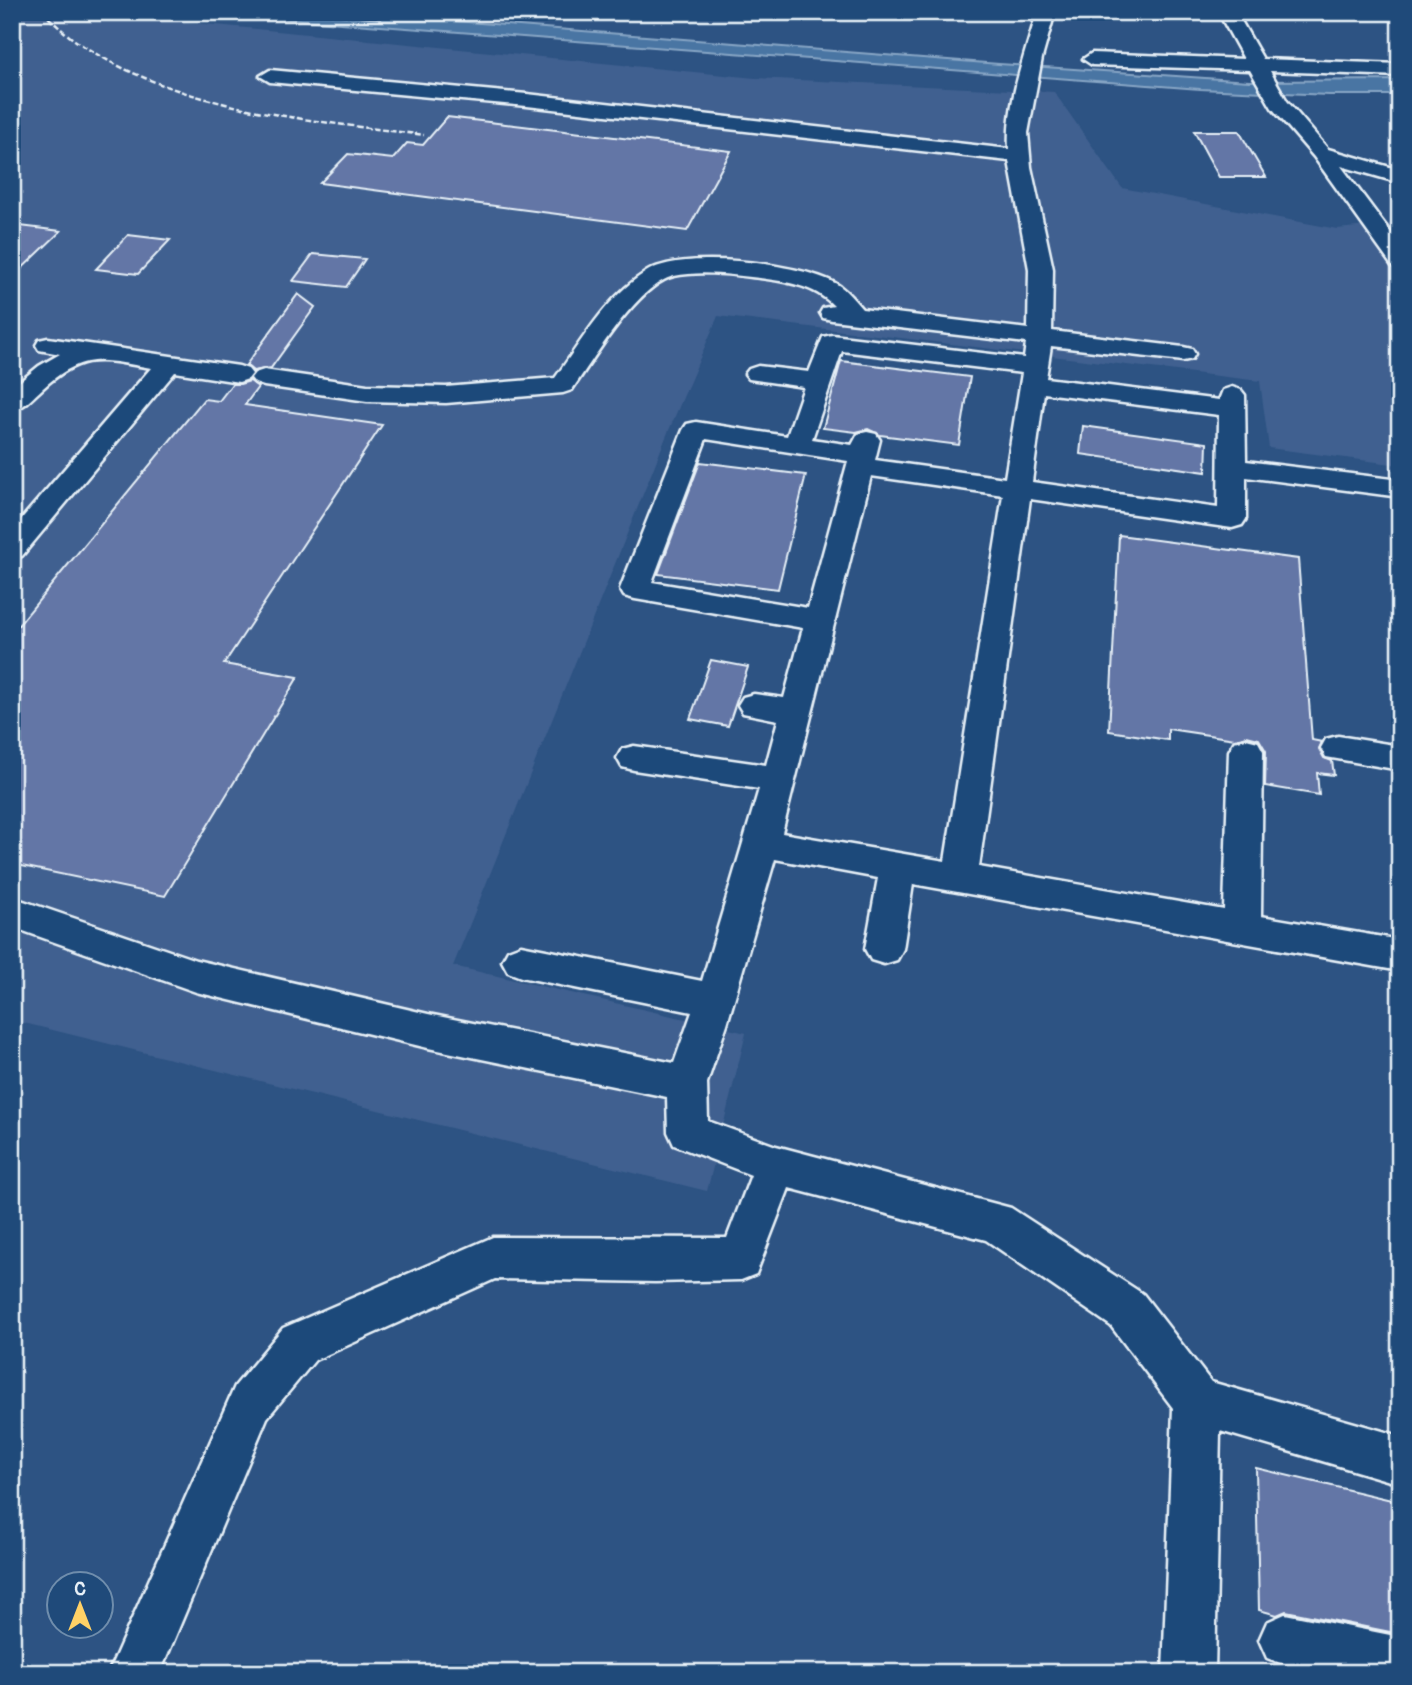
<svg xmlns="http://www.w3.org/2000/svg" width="1412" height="1685" font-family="Pangolin,sans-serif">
<rect width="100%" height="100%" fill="#2d5383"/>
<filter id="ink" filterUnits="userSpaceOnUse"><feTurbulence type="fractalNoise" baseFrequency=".0143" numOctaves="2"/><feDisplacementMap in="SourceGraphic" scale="14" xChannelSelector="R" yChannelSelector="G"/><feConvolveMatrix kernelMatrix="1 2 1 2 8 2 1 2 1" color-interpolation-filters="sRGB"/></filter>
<g filter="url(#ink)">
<!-- built -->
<path fill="#416190" d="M12,12H83L755,78L1054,92L1122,188L1337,229L1400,223V465L1269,448L1260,381L718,316L666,437L453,966L746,1033L707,1191L12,1020Z"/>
<!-- water -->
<path fill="#4874a3" stroke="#88a6c5" stroke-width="2" d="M198,12L366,14L999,64L1249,81L1395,80L1400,81V95H1329L1200,89Z"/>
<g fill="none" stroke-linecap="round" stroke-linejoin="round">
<!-- shore -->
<path stroke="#a8bfd6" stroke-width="2" d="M308,12L380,19L383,12"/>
</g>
<!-- building -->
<g fill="#6476a6" stroke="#e8f1f8" stroke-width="2">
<path d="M447,117L731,151L687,231L320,183L348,154L393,159L407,143L423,145Z"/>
<path d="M1194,131H1239L1266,177H1219Z"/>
<path d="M12,225L61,231L12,278Z"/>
<path d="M128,235L170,240L138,274L96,269Z"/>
<path d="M313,254L365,259L346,287L293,281Z"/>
<path d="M298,294L315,307L271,368L253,371L246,365Z"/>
<path d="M841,361L970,377L959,445L880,435L868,429L856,432L823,428Z"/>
<path d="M250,381L258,387L245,405L382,425L224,664L298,677L165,896L12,864V633L204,399L219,401L232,384H240Z"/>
<path d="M1083,426L1207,443L1206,472L1080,454Z"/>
<path d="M700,462L806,475L778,589L658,574Z"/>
<path d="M1119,535L1298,559L1312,740L1322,742L1319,749L1324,758L1332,761L1334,775L1317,773L1319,795L1265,786L1266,751L1259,739L1247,736L1235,739L1168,729V740L1109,731Z"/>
<path d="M711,660L748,667L728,726L690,719Z"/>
<path d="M1256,1468L1400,1502V1634L1286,1611L1277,1615L1259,1610Z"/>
</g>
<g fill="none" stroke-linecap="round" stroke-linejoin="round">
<defs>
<g id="minor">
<path d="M1037,12H1055L1042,58L1028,133L1031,167L1053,269L1052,331L1183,347L1192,349L1195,354L1192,359L1183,361L1051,346L1046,378L1219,400L1223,390L1232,387L1241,390L1245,395L1246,461L1400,480V497L1246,477V519L1242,525L1232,528L1030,499L979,867L1224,910L1229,751L1234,742L1246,739L1258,742L1263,751L1261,916L1400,940V971L913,884L903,949L897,960L884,964L871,960L865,949L878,878L775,859L727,1024L707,1083L708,1121L776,1146L1011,1208L1143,1294L1211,1382L1400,1436V1484L1220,1431L1215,1673H1163L1173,1408L1111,1326L986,1240L789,1188L756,1274L741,1280L655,1282L495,1279L315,1360L267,1418L160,1673H108L235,1386L283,1328L493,1237L727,1238L751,1175L674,1145L668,1132L667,1097L428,1048L196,992L12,927V897L196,960L428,1014L674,1063L692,1012L521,977L508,972L502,961L508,950L521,945L702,981L759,789L634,770L622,767L617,758L622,749L634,746L766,765L778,720L743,713L738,705L743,697L754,694L784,698L803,628L635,599L624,596L620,589L683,430L687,424L696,422L787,436L804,387L749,379L745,374L749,369L758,366L809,372L823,337L832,335L1024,358L1026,343L832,320L823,318L820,313L823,308L834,306C814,285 787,282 760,278C733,275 702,270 674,276C638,284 593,360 572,390L563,393L446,403L367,401L264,386L255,383L251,378L255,373L264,370L367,385L446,387L555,378C582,341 606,297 646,272C681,249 799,263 835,283C846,289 854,300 862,309L1028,329L1029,269L1009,161L527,106L270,82L260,76L270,70L527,94L1009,149C1006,104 1025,55 1037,12ZM842,351L1022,373L1005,478L875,460L880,440L876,434L867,432L858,434L852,445L812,439ZM1044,393L1219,415L1218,508L1032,482ZM706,439L848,461L808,608L652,582ZM871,476L1003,495L945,861L782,833Z"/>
<path d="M1218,12H1236L1263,59L1400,64V76L1270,71L1287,101L1328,149L1400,170V183L1341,166L1400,245V268L1392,266L1314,157L1272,108L1250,70L1092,65L1083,59L1092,53L1244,59Z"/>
<path d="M48,338L239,366L248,369L252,374L248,379L239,382L175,372L22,556L12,558V530L151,368C101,360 85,351 43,388C33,397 25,407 12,411V388L39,366L60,354L39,350L36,345L39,340Z"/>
<path d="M1338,736L1400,746V770L1326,757L1321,748L1326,739Z"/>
<path d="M1285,1614L1400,1637V1673C1354,1673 1310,1676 1267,1658L1259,1640L1267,1622Z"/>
</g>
</defs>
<!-- minor casing -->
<use href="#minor" stroke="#e8f1f8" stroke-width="5"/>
<!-- minor -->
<use href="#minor" fill="#1f4a7a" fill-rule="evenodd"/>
<!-- rail -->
<path stroke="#e8f1f8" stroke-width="2.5" stroke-dasharray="6 2.5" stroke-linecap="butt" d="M42,12C54,22 66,35 79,43C179,110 308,120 424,135"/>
</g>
</g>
<!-- margin -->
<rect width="1412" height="1685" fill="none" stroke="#1f4a7a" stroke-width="42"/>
<rect x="21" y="21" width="1370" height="1643" fill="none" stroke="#e8f1f8" stroke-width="2.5" filter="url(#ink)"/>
<!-- north arrow -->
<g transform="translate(80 1605)"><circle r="33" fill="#1f4a7a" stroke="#6f8dac" stroke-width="2"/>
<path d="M0-5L12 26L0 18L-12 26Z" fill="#ffd166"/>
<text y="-10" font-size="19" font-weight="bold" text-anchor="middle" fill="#e8f1f8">С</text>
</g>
</svg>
